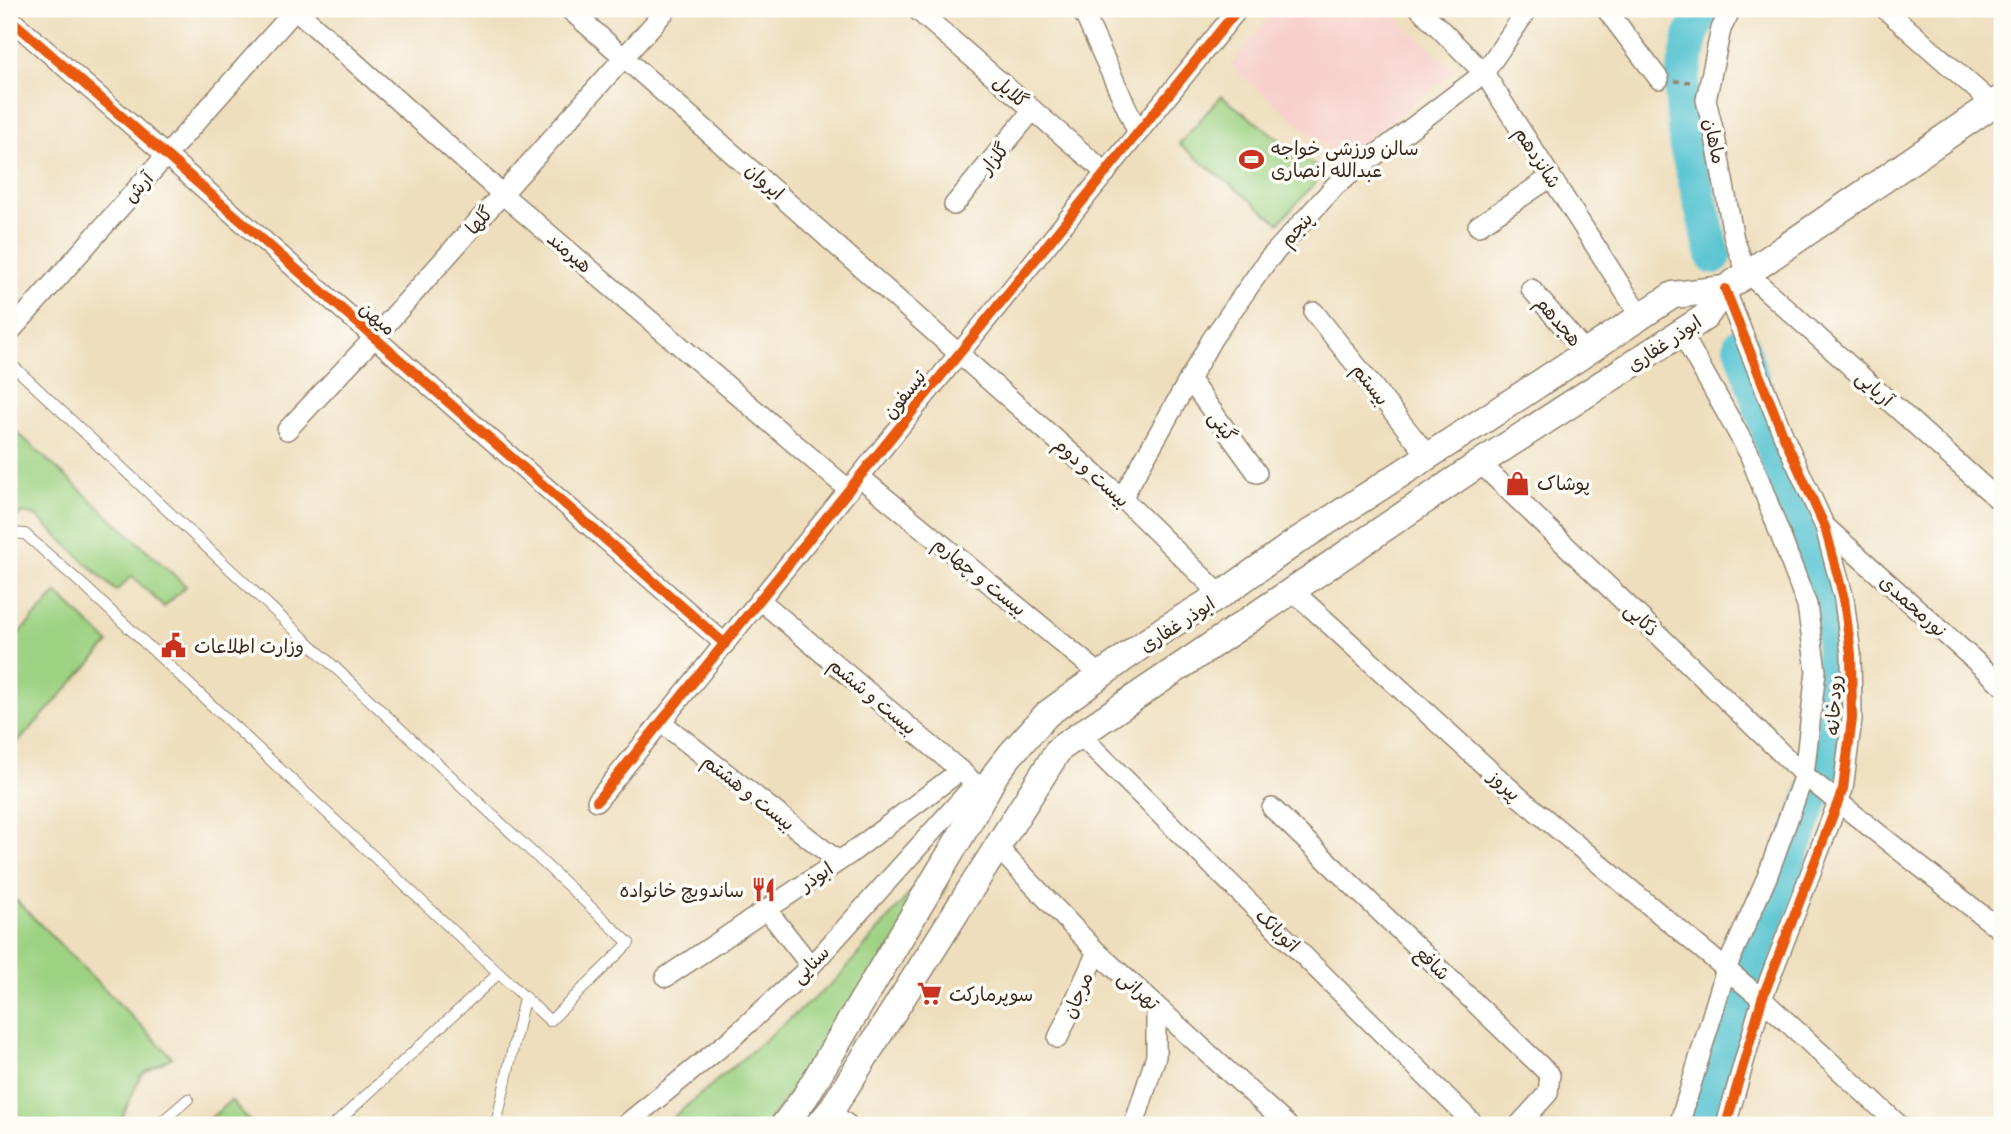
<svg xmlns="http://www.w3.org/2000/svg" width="2011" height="1134" font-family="Delius,'Playpen Sans Arabic',sans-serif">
<rect width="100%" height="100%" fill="#fdfcf7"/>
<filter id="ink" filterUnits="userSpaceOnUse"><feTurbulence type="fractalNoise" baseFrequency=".0143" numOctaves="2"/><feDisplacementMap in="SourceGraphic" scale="14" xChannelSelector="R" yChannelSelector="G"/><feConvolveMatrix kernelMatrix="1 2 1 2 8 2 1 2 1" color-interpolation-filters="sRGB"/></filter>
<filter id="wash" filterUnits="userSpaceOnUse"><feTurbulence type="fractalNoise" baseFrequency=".00686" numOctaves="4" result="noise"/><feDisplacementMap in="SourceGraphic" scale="28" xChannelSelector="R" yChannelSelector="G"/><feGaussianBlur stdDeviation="1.57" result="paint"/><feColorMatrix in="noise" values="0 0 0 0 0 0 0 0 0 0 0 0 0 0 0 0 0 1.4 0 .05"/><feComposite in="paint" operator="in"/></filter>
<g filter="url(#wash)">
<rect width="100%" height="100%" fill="#eedebd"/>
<!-- built -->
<path fill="#f7d0ca" d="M1275,9H1387L1454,71L1342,160L1230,66Z"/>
<!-- green -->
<g fill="#9ed283" stroke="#6c7e50" stroke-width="2">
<path d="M1221,96L1324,173L1279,223L1179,144Z"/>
<path d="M9,425L186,586L164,607L132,576L116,591L36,516L23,513L9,520Z"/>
<path d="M57,593L109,643L9,752V644Z"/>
<path d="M934,865L948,886L859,1005L765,1125H664L837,979Z"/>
<path d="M9,893L172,1057L141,1075L122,1117L113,1125H9Z"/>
<path d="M231,1100L253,1125H203Z"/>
</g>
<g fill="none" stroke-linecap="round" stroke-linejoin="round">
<!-- river -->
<g stroke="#58c4d1" stroke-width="35">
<path d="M1704,9L1691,36L1681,85L1686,144L1714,257"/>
<path d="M1696,1125L1724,1037L1827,758L1832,717L1833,636L1807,559L1741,344"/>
</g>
</g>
</g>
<g filter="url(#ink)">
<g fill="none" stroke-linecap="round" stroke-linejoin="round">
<defs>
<g id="service">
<path d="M9,362L629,943L550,1021L84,586L25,534L9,533"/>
<path d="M158,1125L188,1099"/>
<path d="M334,1125L498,974"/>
<path d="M496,1125L524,998"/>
</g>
<g id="minor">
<path d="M295,9L502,194L849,490"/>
<path d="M569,9L1122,498L1221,595"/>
<path d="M916,9L1106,173"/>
<path d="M1082,9L1138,133"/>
<path d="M1420,9L1484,73L1641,317"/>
<path d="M1606,9L1659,79"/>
<path d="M1731,9L1721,29L1706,100L1715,137L1734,239L1747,273L2002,503"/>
<path d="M1885,9L2002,112"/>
<path d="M9,18L725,644"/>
<path d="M954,205L1033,110"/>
<path d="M1478,226L1551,177"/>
<path d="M1531,289L1586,353"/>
<path d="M1725,289L1784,437L1825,527L1844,599L1851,654L1852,719L1843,789L1762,999L1726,1125"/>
<path d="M1314,312L1428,456"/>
<path d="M9,333L296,9"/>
<path d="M1189,379L1257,473"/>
<path d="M287,430L374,338L667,9"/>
<path d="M1480,463L1804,775L2002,931"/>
<path d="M860,477L1101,675"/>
<path d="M1122,498L1212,339L1267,261L1336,185L1484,73L1528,9"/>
<path d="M1826,527L2002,685"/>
<path d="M1293,591L1518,796L1762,999L1899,1125"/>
<path d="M760,600L969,778"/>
<path d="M661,722L838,861"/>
<path d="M1080,735L1475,1125"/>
<path d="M597,801L1238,9"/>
<path d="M1272,808L1550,1075L1548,1093L1519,1125"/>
<path d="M998,848L1097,952L1287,1125"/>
<path d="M767,910L811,966"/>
<path d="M666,977L851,853L961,770"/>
<path d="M1058,1038L1097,952"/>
<path d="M830,1112L848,1125"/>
<path d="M625,1125L732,1038L811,966L976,783"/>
<path d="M1134,1125L1156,1056V1006"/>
<path d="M1679,1125L1726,969L1767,877L1804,775L1816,671L1807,605L1749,453L1681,332"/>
</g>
<g id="secondary">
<path d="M784,1125L805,1097L969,822L996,773L1011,754L1047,714L1163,630L1221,595L1297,541L1487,418L1673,295L1725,289"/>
<path d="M819,1125L830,1112L1059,749L1480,463L1705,317L1725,289L2002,98"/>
</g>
</defs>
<!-- service casing -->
<use href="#service" stroke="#94846e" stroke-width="12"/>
<!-- minor casing -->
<use href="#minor" stroke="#94846e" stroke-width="22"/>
<!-- secondary casing -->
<use href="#secondary" stroke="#94846e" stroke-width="29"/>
<!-- path -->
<path stroke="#94846e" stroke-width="3.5" stroke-dasharray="5 5" stroke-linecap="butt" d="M1675,81L1692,82"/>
<!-- service -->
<use href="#service" stroke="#fff" stroke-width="10"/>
<!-- minor -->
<use href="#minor" stroke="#fff" stroke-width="19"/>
<!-- secondary -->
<use href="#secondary" stroke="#fff" stroke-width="26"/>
<defs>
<g id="cycleway">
<path d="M9,18L725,644"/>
<path d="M1725,289L1784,437L1825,527L1844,599L1851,654L1852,719L1843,789L1762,999L1726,1125"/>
<path d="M597,801L1238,9"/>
</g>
</defs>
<!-- cycleway casing -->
<use href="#cycleway" stroke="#fdfcf7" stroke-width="15"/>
<!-- cycleway -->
<use href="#cycleway" stroke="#e8590c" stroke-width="10"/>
</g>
</g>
<!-- icons -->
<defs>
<symbol id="stadium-bare" viewBox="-9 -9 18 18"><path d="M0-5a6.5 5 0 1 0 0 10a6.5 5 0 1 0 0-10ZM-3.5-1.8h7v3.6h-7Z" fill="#c8321e" stroke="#fdfcf7" stroke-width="2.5" paint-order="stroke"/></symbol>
<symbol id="shop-bare" viewBox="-9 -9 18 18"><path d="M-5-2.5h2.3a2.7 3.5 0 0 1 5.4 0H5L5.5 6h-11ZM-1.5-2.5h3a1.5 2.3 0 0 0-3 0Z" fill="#c8321e" stroke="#fdfcf7" stroke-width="2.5" paint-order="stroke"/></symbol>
<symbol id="civic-bare" viewBox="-9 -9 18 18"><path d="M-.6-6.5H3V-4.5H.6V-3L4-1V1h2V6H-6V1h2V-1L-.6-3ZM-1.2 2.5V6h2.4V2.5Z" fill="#c8321e" stroke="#fdfcf7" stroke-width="2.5" paint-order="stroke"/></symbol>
<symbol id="restaurant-bare" viewBox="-9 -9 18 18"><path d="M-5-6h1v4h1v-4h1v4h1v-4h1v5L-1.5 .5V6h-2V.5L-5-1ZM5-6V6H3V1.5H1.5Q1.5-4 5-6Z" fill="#c8321e" stroke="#fdfcf7" stroke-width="2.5" paint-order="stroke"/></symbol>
<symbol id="supermarket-bare" viewBox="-9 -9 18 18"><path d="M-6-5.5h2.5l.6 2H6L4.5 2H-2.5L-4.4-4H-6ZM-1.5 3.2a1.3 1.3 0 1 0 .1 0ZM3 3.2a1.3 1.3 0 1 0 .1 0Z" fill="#c8321e" stroke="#fdfcf7" stroke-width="2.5" paint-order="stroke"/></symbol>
</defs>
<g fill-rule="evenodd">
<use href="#stadium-bare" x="1234" y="142" width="35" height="35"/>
<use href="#shop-bare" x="1500" y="466" width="35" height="35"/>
<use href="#civic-bare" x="156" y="628" width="35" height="35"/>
<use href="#restaurant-bare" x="746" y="872" width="35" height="35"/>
<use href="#supermarket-bare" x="912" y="976" width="35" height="35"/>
</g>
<g text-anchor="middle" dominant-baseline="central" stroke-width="7" stroke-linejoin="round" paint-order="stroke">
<!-- street labels -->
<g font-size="19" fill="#3b2a1e" stroke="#fdfcf7">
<text transform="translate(1011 91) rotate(41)">گلایل</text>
<text transform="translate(1715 141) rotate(78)">ماهان</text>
<text transform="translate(1538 157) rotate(57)">شانزدهم</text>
<text transform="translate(994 158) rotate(-50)">گلزار</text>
<text transform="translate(765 181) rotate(42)">ایروان</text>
<text transform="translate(138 187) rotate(-48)">آرش</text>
<text transform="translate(479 220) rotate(-48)">گلها</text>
<text transform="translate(1296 229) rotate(-48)">پنجم</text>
<text transform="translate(570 252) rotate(40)">هیرمند</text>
<text transform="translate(378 318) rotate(41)">میهن</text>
<text transform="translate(1559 321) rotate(49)">هجدهم</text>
<text transform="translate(1664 343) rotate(-34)">ابوذر غفاری</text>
<text transform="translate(1371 384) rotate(52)">بیستم</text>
<text transform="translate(1875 388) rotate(42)">آریایی</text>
<text transform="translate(904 394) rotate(-51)">تیسفون</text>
<text transform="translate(1223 426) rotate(54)">گیتی</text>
<text transform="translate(1092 472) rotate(42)">بیست و دوم</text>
<text transform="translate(980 576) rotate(39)">بیست و چهارم</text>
<text transform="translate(1914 606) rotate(42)">نورمحمدی</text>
<text transform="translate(1642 619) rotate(44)">ذکایی</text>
<text transform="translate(1177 624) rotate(-33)">ابوذر غفاری</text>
<text transform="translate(873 696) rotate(40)">بیست و ششم</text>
<text transform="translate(1833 705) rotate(-88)">رودخانه</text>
<text transform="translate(1505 785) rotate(42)">پیروز</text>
<text transform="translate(749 792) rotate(38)">بیست و هشتم</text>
<text transform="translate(816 876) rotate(-34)">ابوذر</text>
<text transform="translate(1278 930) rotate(45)">اتوبانک</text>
<text transform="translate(1433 963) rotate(44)">شافع</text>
<text transform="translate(810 964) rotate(-45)">سنایی</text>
<text transform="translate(1139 990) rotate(42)">تهرانی</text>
<text transform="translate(1077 995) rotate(-66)">مرجان</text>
</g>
<!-- poi labels -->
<g font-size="19" fill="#3b2a1e" stroke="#fdfcf7" text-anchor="start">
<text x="1271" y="148">سالن ورزشی خواجه<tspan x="1271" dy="22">عبدالله انصاری</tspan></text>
<text x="1537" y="483">پوشاک</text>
<text x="194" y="646">وزارت اطلاعات</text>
<text x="744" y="890" text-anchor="end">ساندویچ خانواده</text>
<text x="949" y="994">سوپرمارکت</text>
</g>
</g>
<!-- margin -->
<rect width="2011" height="1134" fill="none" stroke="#fdfcf7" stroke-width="35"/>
</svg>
